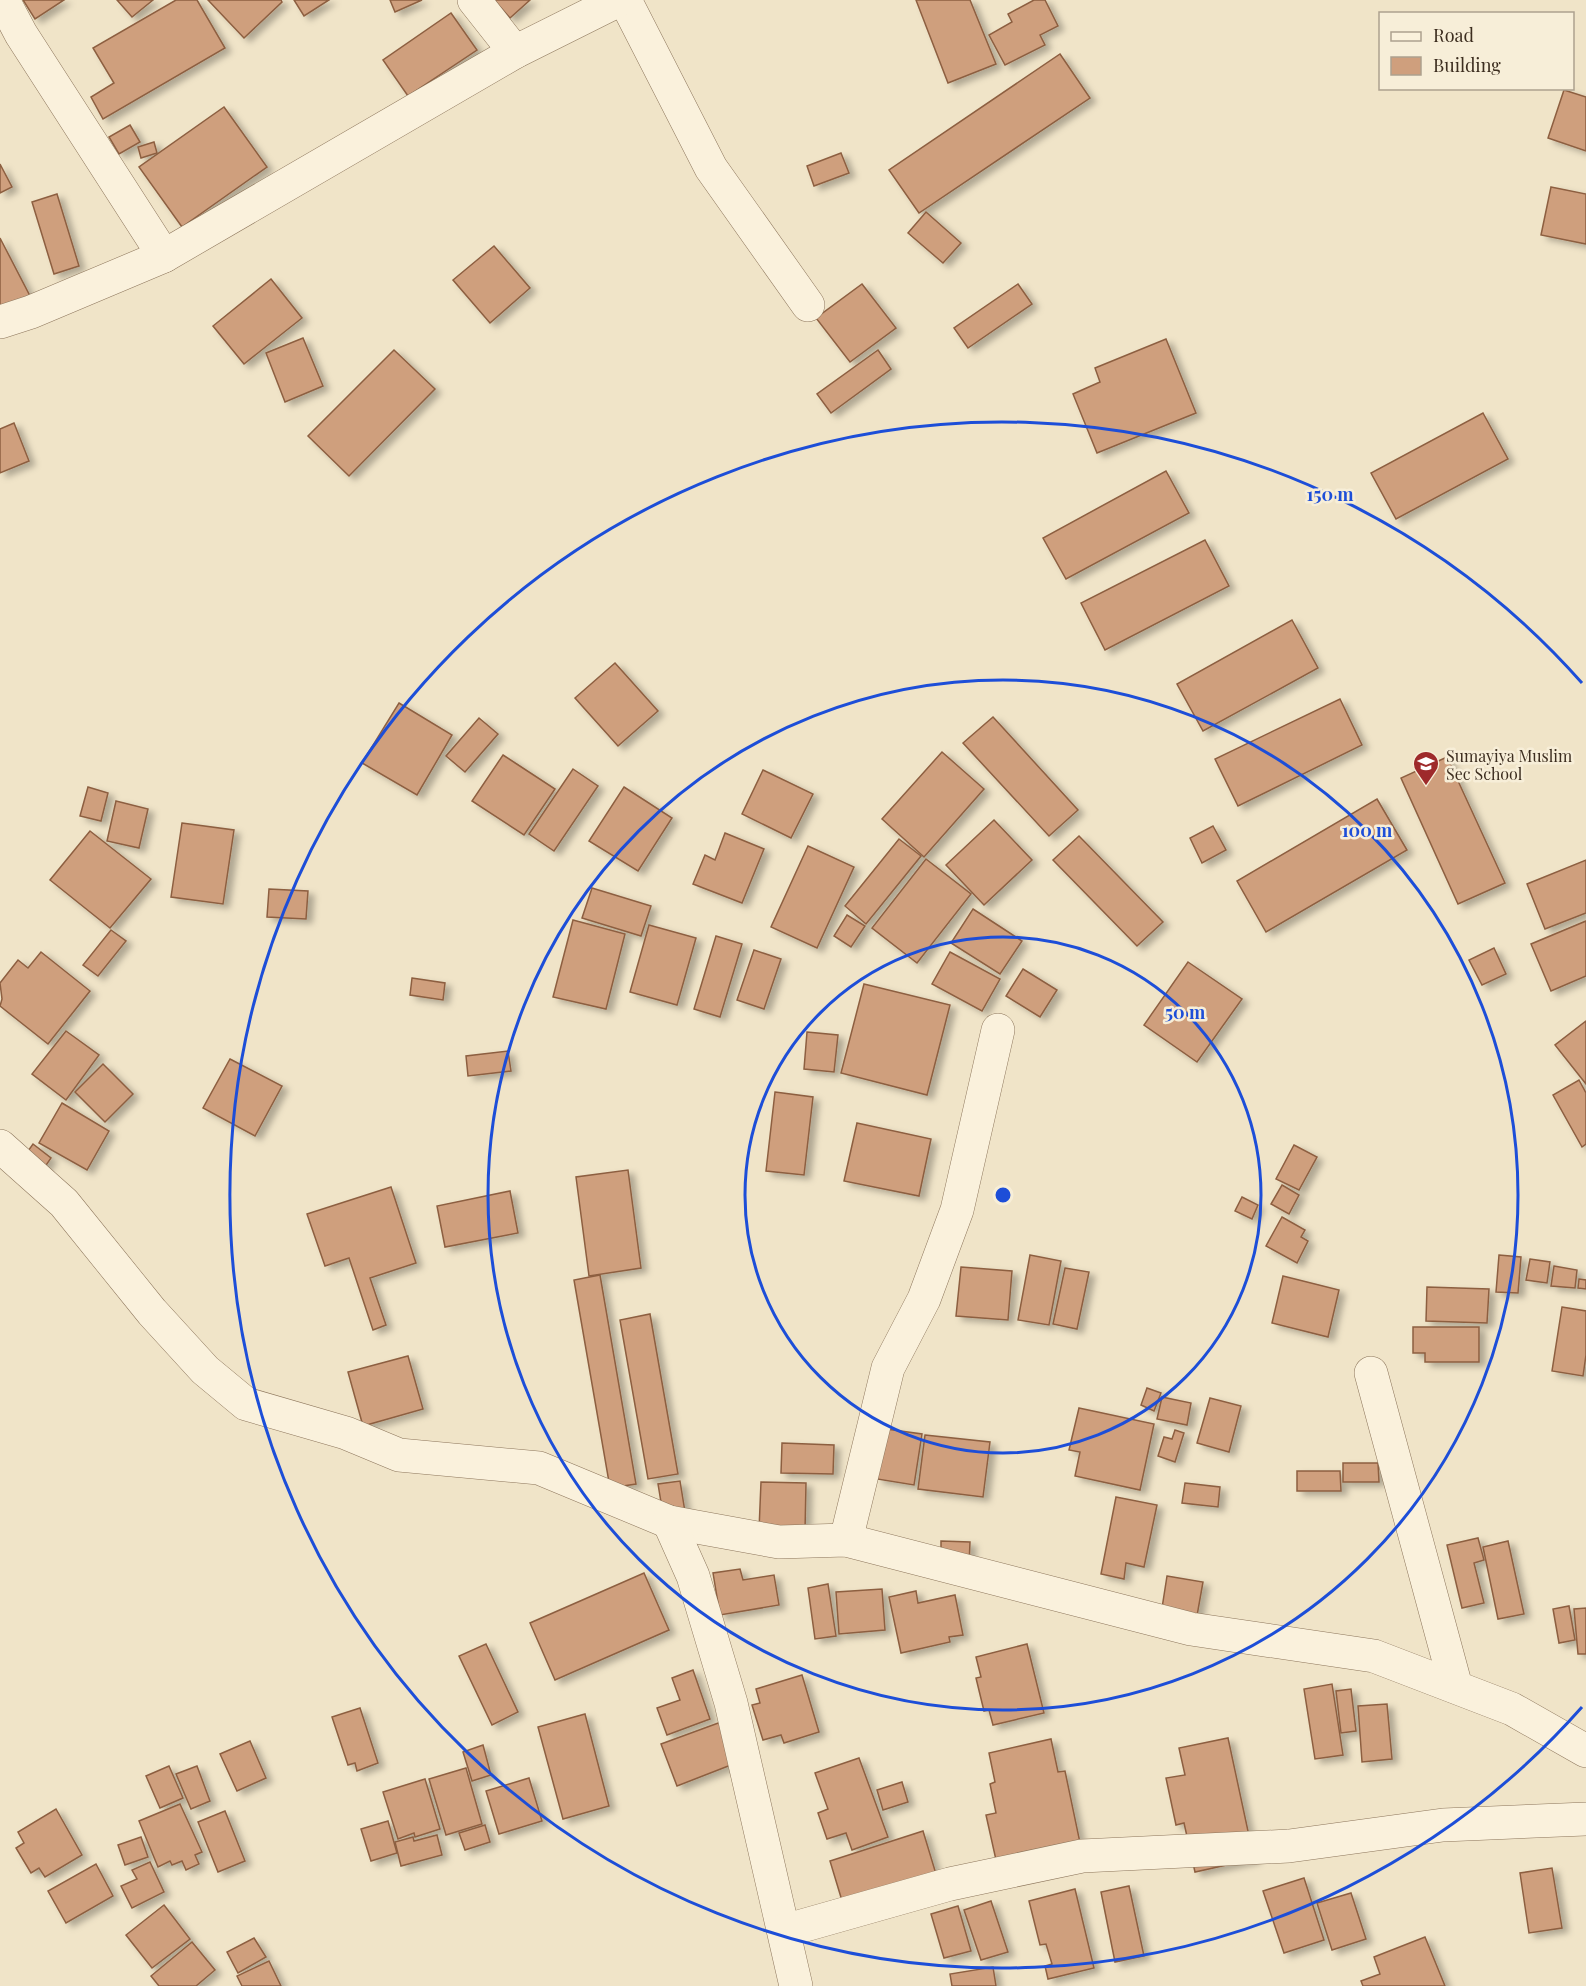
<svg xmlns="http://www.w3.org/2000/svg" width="1586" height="1986" font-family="'Playfair Display',serif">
<defs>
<filter id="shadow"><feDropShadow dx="6" dy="4" stdDeviation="3" flood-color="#0004"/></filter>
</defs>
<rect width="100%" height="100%" fill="#f0e4c8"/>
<!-- building -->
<g fill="#cf9f7d" stroke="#8d5f41" stroke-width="1.5" filter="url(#shadow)">
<path d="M23,0H64L35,19Z"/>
<path d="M117,0H153L132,17Z"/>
<path d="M176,0H197L225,48L103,119L91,97L114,83L93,48Z"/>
<path d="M208,0H281L282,2L244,38Z"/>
<path d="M294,0H329L304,16Z"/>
<path d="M390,0H422L395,12Z"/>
<path d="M494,0H530L510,18Z"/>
<path d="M916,0H970L996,64L948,83Z"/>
<path d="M1034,0H1045L1058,26L1040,35L1045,45L1005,65L989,35L1012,22L1008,14Z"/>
<path d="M451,13L477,50L408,96L383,60Z"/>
<path d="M1060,54L1090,98L919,213L889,170Z"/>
<path d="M1564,90L1586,97V151L1548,138Z"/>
<path d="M224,107L267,167L182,227L139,167Z"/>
<path d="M130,125L140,142L119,154L109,137Z"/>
<path d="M154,142L157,153L141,158L138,147Z"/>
<path d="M841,153L849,173L814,186L807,166Z"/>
<path d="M0,164L12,187L0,193Z"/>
<path d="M1551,187L1586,194V244L1541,235Z"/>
<path d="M57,194L79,266L54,274L32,202Z"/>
<path d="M926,212L961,243L943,263L908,233Z"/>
<path d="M0,238L30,296L0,310Z"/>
<path d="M494,246L530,288L490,323L453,280Z"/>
<path d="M271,279L302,318L244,364L213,326Z"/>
<path d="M862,284L896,328L850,362L816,318Z"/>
<path d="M1018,284L1032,304L968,348L954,328Z"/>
<path d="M303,338L323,386L285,402L266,353Z"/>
<path d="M1166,339L1196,413L1097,453L1073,394L1100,382L1095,368Z"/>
<path d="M394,350L435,389L349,476L308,436Z"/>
<path d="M878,350L891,369L831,413L817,394Z"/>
<path d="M1483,413L1508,459L1396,519L1371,473Z"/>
<path d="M14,423L29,461L0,473V429Z"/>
<path d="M1166,471L1189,513L1066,579L1043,538Z"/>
<path d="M1205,540L1229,586L1105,650L1081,603Z"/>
<path d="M1292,620L1318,668L1203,731L1177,684Z"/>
<path d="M615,663L658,711L618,746L575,698Z"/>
<path d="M1340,699L1362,745L1238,806L1215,759Z"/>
<path d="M399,703L452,735L417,795L362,763Z"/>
<path d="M993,717L1078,810L1049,836L963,743Z"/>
<path d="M479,718L498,734L465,772L446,756Z"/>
<path d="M942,752L984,789L924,857L882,819Z"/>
<path d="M503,755L555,789L524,835L472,801Z"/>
<path d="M1447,757L1505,883L1458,904L1401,778Z"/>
<path d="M573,769L598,786L554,851L529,834Z"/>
<path d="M763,770L813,794L791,838L742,814Z"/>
<path d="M88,787L108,793L101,821L80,816Z"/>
<path d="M624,787L672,818L638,871L589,841Z"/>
<path d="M1377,799L1407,850L1266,932L1237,881Z"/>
<path d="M116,801L148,809L139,848L107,841Z"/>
<path d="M994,820L1032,860L984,905L946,865Z"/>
<path d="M182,823L234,830L223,904L171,897Z"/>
<path d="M1213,826L1226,850L1202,863L1190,838Z"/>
<path d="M90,831L151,879L110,928L50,880Z"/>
<path d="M725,833L764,849L742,903L693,884L705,855L715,860Z"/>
<path d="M1079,836L1163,922L1137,946L1053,860Z"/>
<path d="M899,839L921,856L866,924L845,906Z"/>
<path d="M808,846L854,867L817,948L771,927Z"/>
<path d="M926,859L971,894L917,963L872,928Z"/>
<path d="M1586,860V913L1545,929L1527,884Z"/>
<path d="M592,888L651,906L641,936L582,918Z"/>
<path d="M269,889L308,891L306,919L267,917Z"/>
<path d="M973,909L1022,941L1000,974L951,943Z"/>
<path d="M847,915L865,926L851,947L834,936Z"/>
<path d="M573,920L625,934L606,1009L553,997Z"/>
<path d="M1586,921V976L1551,991L1531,944Z"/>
<path d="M649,925L696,938L677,1005L630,992Z"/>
<path d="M111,930L126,941L98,976L83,965Z"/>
<path d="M716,936L742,944L720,1017L694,1009Z"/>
<path d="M1494,948L1506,974L1482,985L1469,960Z"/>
<path d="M754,950L781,959L764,1009L737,1000Z"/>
<path d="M41,952L90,991L48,1044L0,1006L2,999L0,983L18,960L28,968Z"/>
<path d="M950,952L1000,979L982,1011L932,984Z"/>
<path d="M1188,962L1242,999L1197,1062L1144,1025Z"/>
<path d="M1023,969L1057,990L1040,1017L1006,996Z"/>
<path d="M412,978L445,983L443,1000L410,995Z"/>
<path d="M864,984L950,1005L927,1095L841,1073Z"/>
<path d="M1586,1021V1084L1555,1045Z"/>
<path d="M66,1031L99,1055L66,1100L32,1074Z"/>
<path d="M807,1032L838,1035L834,1072L804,1069Z"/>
<path d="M508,1051L511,1071L468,1076L466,1056Z"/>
<path d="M230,1059L282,1086L255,1136L203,1108Z"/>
<path d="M103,1064L133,1094L105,1122L75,1092Z"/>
<path d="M1579,1080L1586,1093V1144L1582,1147L1553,1095Z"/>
<path d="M775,1092L813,1097L804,1175L766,1171Z"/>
<path d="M62,1103L109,1131L87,1170L39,1143Z"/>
<path d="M857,1123L931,1139L919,1196L844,1181Z"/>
<path d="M33,1144L51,1158L40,1174L21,1161Z"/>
<path d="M1294,1145L1317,1157L1299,1190L1276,1179Z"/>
<path d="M628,1170L641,1268L589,1276L576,1177Z"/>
<path d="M1282,1185L1299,1195L1289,1214L1271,1204Z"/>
<path d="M391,1187L416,1263L370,1278L386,1325L373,1330L349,1258L325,1266L307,1214Z"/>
<path d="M510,1191L518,1233L445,1247L437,1206Z"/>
<path d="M1242,1197L1258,1205L1252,1219L1235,1211Z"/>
<path d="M1282,1217L1305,1230L1301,1237L1308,1241L1297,1263L1266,1246Z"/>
<path d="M1030,1255L1061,1261L1049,1325L1018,1320Z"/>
<path d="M1499,1255L1521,1257L1518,1293L1496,1292Z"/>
<path d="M1530,1259L1550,1262L1547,1283L1526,1280Z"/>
<path d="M1554,1266L1577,1270L1575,1288L1551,1286Z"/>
<path d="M961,1267L1012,1271L1008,1320L956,1316Z"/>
<path d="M1065,1268L1089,1272L1077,1329L1053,1324Z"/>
<path d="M600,1275L636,1484L610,1488L574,1280Z"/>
<path d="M1283,1276L1339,1290L1328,1337L1272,1323Z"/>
<path d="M1579,1279L1586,1280V1289L1578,1288Z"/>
<path d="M1427,1287L1489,1289L1487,1323L1426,1321Z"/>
<path d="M1562,1307L1586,1311V1355L1583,1376L1552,1371Z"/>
<path d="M650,1314L678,1474L648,1479L620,1320Z"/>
<path d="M1413,1327H1479V1362H1425V1353H1413Z"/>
<path d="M408,1356L423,1409L363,1426L348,1372Z"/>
<path d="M1147,1388L1161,1393L1154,1411L1141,1405Z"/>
<path d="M1162,1397L1191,1403L1187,1425L1157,1419Z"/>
<path d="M1210,1398L1241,1406L1229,1452L1197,1443Z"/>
<path d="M1079,1408L1154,1424L1140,1490L1075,1476L1080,1452L1069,1450Z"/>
<path d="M886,1429L922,1434L914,1485L877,1479Z"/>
<path d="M1175,1430L1184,1433L1175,1462L1158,1456L1164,1437L1172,1439Z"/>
<path d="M925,1435L990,1442L983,1497L918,1489Z"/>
<path d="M782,1443L834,1445L833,1474L781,1473Z"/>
<path d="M1343,1463H1378L1379,1482H1343Z"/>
<path d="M1297,1471H1340L1341,1491H1297Z"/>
<path d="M680,1481L686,1518L663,1514L658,1484Z"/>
<path d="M761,1482L806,1483L805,1531L759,1530Z"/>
<path d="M1185,1483L1220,1487L1218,1507L1182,1503Z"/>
<path d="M1116,1497L1157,1505L1144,1567L1126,1563L1124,1579L1101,1574Z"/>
<path d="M1478,1538L1484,1560L1474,1563L1484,1603L1462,1608L1447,1545Z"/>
<path d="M941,1541L970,1542L969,1565L941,1556Z"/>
<path d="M1508,1541L1524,1614L1498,1619L1483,1547Z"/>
<path d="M740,1569L743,1580L774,1575L779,1605L720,1615L713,1573Z"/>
<path d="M644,1573L669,1630L555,1680L530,1623Z"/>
<path d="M1167,1576L1203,1582L1195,1627L1160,1621Z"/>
<path d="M828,1584L836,1636L815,1639L808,1588Z"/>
<path d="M882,1589L885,1630L839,1634L836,1592Z"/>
<path d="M916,1591L918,1603L955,1595L963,1635L949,1637L950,1642L901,1653L889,1597Z"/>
<path d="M1569,1606L1575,1640L1559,1643L1553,1609Z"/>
<path d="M1586,1608V1654H1578L1574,1609Z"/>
<path d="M486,1644L518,1712L492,1725L459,1656Z"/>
<path d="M1027,1644L1044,1713L993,1725L989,1710L984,1711L976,1678L981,1677L976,1657Z"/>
<path d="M693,1670L710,1719L667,1735L657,1708L680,1700L672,1678Z"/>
<path d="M802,1675L819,1732L784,1743L781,1735L763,1740L752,1705L760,1703L756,1689Z"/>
<path d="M1332,1684L1343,1755L1315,1759L1304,1689Z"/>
<path d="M1351,1689L1356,1731L1341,1733L1336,1691Z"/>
<path d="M1387,1704L1392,1759L1362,1762L1358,1706Z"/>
<path d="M360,1708L378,1763L357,1771L355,1763L348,1765L332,1717Z"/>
<path d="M585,1714L609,1806L563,1819L538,1727Z"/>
<path d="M721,1722L736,1763L677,1786L661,1744Z"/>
<path d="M1228,1738L1254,1859L1195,1872L1184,1823L1176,1825L1166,1778L1185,1775L1179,1748Z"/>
<path d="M1051,1739L1058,1772L1065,1771L1083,1857L998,1869L986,1815L996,1813L990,1784L995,1782L989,1753Z"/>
<path d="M250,1741L266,1778L237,1791L220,1754Z"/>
<path d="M483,1745L491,1775L472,1781L463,1752Z"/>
<path d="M859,1758L888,1837L852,1850L846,1833L827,1839L818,1813L828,1809L815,1773Z"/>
<path d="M169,1766L183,1798L160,1808L146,1776Z"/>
<path d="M197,1766L210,1801L191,1809L176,1774Z"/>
<path d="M466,1768L482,1824L446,1835L429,1779Z"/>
<path d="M529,1778L542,1821L499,1834L486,1791Z"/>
<path d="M425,1779L440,1829L415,1837L414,1833L398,1839L383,1792Z"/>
<path d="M902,1782L908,1802L883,1810L877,1790Z"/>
<path d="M180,1804L202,1852L195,1855L199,1864L186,1870L182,1861L172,1865L170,1861L158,1867L139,1821Z"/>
<path d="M56,1809L82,1855L45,1877L39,1868L31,1873L16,1848L24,1843L18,1832Z"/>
<path d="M225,1811L245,1861L218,1872L198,1822Z"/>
<path d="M388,1821L397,1853L371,1861L361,1829Z"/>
<path d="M485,1825L490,1842L465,1850L459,1833Z"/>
<path d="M923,1831L936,1874L843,1904L830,1861Z"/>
<path d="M437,1835L442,1855L401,1866L395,1842L413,1837L414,1841Z"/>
<path d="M141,1837L148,1857L125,1865L118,1845Z"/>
<path d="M150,1862L164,1892L132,1908L121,1886L137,1879L132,1870Z"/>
<path d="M96,1864L113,1896L66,1923L48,1891Z"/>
<path d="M1552,1868L1562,1928L1529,1933L1520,1873Z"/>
<path d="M1304,1878L1324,1940L1284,1953L1263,1891Z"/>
<path d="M1129,1886L1144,1956L1115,1962L1101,1892Z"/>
<path d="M1075,1889L1094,1968L1048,1979L1045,1966L1052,1964L1046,1944L1040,1945L1029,1901Z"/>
<path d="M1351,1893L1366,1939L1332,1950L1317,1903Z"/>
<path d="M991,1901L1008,1952L981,1960L964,1910Z"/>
<path d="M164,1905L190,1939L152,1968L126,1935Z"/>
<path d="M958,1906L971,1951L944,1958L931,1914Z"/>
<path d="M1425,1937L1445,1986H1363L1361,1981L1380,1974L1374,1957Z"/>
<path d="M254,1938L266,1957L238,1973L227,1952Z"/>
<path d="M192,1942L215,1970L196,1986H159L151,1976Z"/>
<path d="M269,1961L281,1986H242L237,1976Z"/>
<path d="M993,1967L996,1986H952L950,1974Z"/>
</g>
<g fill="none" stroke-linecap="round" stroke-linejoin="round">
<defs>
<g id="minor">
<path d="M3,0L21,34L164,256"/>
<path d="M474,0L515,52"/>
<path d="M625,0L711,168L808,305"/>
<path d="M0,322L31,312L164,256L515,52L619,0"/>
<path d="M0,1146L64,1203L152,1312L205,1370L246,1404L346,1433L399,1455L539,1468L669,1522L779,1542L846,1540L1191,1629L1374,1656L1512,1709L1586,1751"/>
<path d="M1371,1373L1456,1687"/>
<path d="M669,1522L693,1576L731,1703L796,1986"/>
<path d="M846,1540L888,1368L924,1299L957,1210L998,1030"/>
<path d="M784,1931L950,1884L1082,1856L1289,1846L1443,1825L1586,1819"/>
</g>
</defs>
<!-- minor casing -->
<use href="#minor" stroke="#8d765c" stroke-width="34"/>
<!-- minor -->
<use href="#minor" stroke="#faf1dc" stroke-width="33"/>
</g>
<!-- distance rings -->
<g fill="none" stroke="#1d4ed8" stroke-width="3">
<circle cx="1003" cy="1195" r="258"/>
<circle cx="1003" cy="1195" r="515"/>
<path d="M1582 1707A773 773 0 1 1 1582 683"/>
</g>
<!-- icons -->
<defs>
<symbol id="school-pin" viewBox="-11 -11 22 30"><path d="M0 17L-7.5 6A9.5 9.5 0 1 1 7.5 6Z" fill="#9e2a2b" stroke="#f7eed8"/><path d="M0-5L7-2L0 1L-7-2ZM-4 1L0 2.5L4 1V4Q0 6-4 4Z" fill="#fff"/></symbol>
</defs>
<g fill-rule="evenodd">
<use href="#school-pin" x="1411" y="749" width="30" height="40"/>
</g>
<g text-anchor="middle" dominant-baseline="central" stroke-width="5" stroke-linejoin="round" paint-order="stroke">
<!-- poi labels -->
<g font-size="16" fill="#3d2e20" stroke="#f7eed8" text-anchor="start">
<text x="1446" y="755">Sumayiya Muslim<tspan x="1446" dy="18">Sec School</tspan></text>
</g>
</g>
<circle cx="1003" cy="1195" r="9" fill="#1d4ed8" stroke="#f7eed8" stroke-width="3"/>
<g font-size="18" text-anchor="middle" font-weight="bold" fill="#1d4ed8" stroke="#f7eed8" stroke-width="5" stroke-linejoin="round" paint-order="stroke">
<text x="1330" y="501">150 m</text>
<text x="1367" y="837">100 m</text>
<text x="1185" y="1019">50 m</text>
</g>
<!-- legend -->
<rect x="1379" y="12" width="195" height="78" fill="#f7eed8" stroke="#ada18e" stroke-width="1.5"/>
<rect x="1391" y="32" width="30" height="9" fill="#faf1dc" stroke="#ada18e" stroke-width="1.5"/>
<text x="1433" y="42" font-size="18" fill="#3d2e20">Road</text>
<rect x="1391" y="57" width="30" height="18" fill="#cf9f7d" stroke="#ada18e" stroke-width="1.5"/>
<text x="1433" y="72" font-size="18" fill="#3d2e20">Building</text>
</svg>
